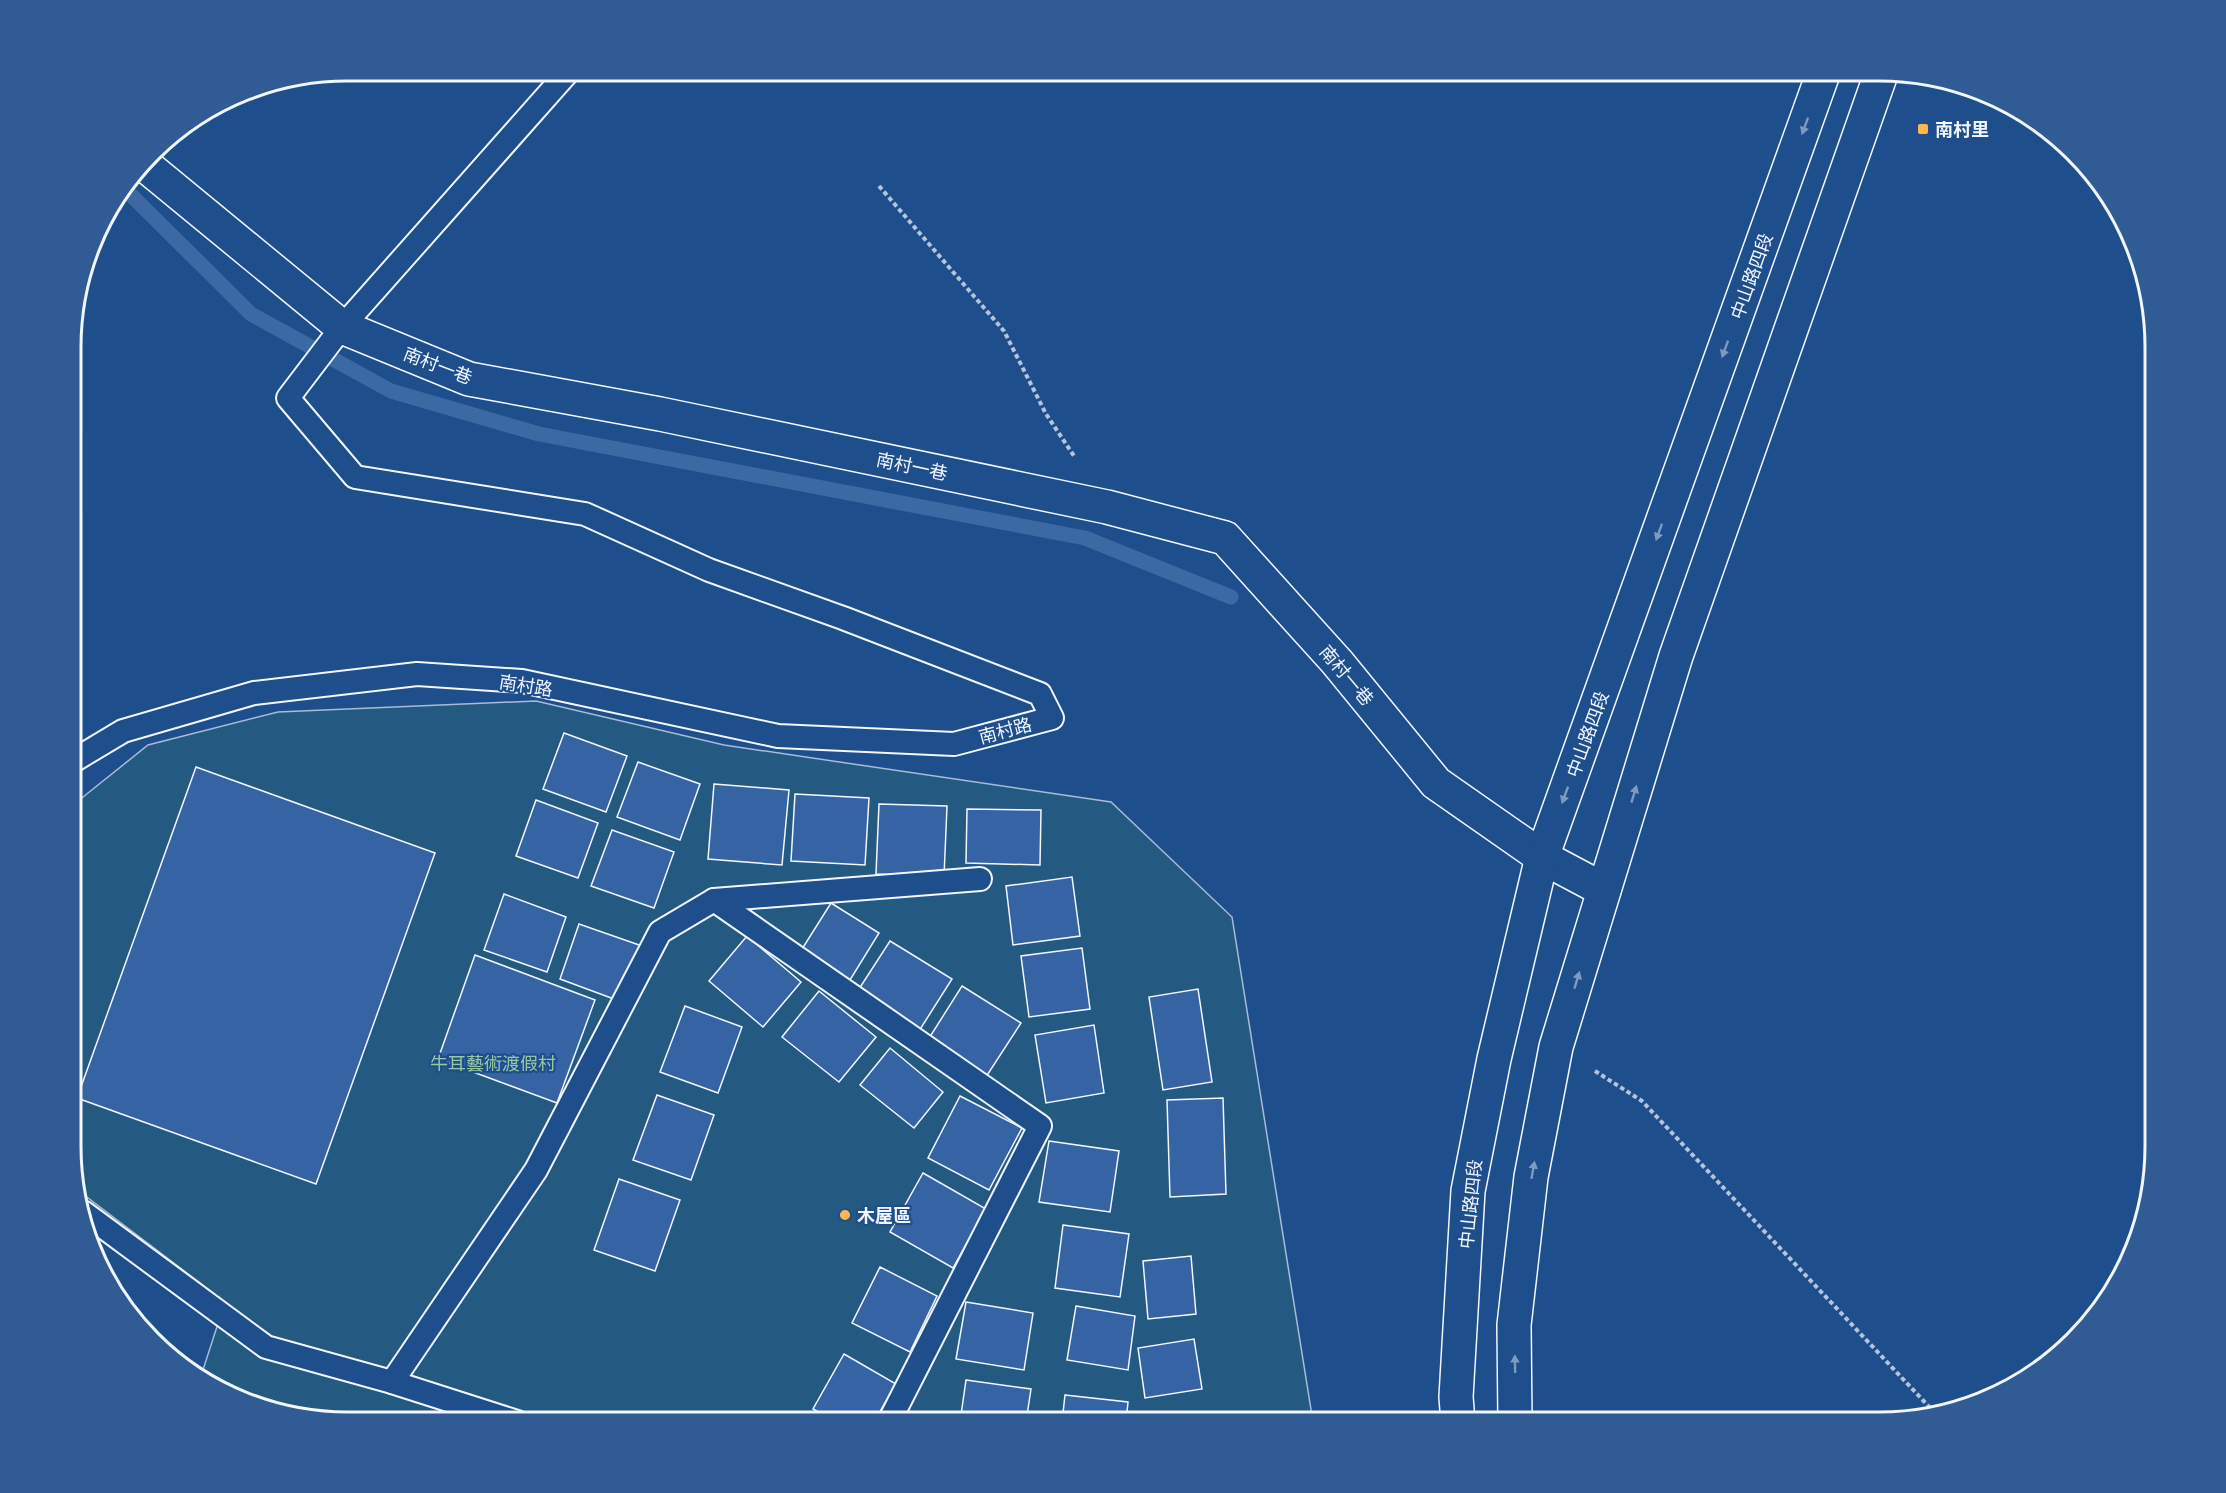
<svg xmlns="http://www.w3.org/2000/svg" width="2226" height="1493" font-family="Manrope,'Noto Sans TC',sans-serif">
<rect width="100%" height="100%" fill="#1f4e8c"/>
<!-- green -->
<path fill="#245a82" stroke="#a8bbd7" stroke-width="1.5" d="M536,701L724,745L1111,802L1232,917L1313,1422H347L259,1408L200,1379L225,1302L75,1188L73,1182V805L148,745L278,712Z"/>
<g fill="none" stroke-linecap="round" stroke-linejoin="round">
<!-- stream -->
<path stroke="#3b69a3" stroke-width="15" d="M126,190L251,314L391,391L539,434L1085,538L1231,597"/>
</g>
<!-- building -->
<g fill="#3563a3" stroke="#f2f6ff" stroke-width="1.5">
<path d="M564,733L627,756L606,812L543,789Z"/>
<path d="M638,762L700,784L680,840L617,817Z"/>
<path d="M196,767L435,853L316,1184L77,1098Z"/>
<path d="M714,784L789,790L782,865L708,859Z"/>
<path d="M795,794L869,798L865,865L791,861Z"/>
<path d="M536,800L598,823L578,878L516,856Z"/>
<path d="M879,804L947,806L944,877L876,874Z"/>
<path d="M967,809L1041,810L1040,865L966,863Z"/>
<path d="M612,830L674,852L654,908L591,886Z"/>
<path d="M1072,877L1080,936L1013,945L1006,886Z"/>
<path d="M504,894L566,917L547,972L484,950Z"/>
<path d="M831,903L879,933L850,980L802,949Z"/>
<path d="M579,924L642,946L622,1002L560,979Z"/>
<path d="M747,936L801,982L763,1027L709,981Z"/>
<path d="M890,941L952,979L919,1031L857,992Z"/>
<path d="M1082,948L1090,1009L1029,1017L1021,956Z"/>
<path d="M475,955L595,1000L557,1103L438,1059Z"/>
<path d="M962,986L1021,1023L984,1080L926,1043Z"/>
<path d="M1198,989L1212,1082L1163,1090L1149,997Z"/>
<path d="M819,991L876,1037L839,1082L782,1037Z"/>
<path d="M685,1006L742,1027L718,1093L660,1072Z"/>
<path d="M1094,1025L1104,1093L1046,1103L1035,1035Z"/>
<path d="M890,1048L943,1092L914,1128L860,1085Z"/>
<path d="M657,1095L714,1115L691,1180L633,1160Z"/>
<path d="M960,1096L1022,1128L989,1190L928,1158Z"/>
<path d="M1223,1098L1226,1194L1170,1197L1167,1100Z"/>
<path d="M1049,1141L1119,1151L1110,1212L1039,1202Z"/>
<path d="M923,1173L986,1209L953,1268L890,1232Z"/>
<path d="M619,1179L680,1200L655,1271L594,1250Z"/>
<path d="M1063,1225L1129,1234L1120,1297L1055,1288Z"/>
<path d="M1191,1256L1196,1314L1148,1319L1143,1261Z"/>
<path d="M880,1267L937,1296L910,1352L852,1323Z"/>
<path d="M966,1302L1033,1313L1024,1370L956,1359Z"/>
<path d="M1076,1306L1135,1316L1128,1370L1067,1360Z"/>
<path d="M1194,1339L1202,1389L1145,1398L1138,1348Z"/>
<path d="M844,1354L896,1384L874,1422H837L813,1409Z"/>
<path d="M966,1380L1031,1389L1026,1422H960Z"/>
<path d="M1065,1395L1128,1402L1126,1422H1062Z"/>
</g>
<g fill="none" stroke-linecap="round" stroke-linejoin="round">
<defs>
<g id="service">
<path d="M73,761L123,731L254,693L417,674L522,681L778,736L954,744L1052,718L1040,694L843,618L709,570L585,514L355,477L288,398L342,327L569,71"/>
<path d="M714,900L1040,1126L889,1422"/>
<path d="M83,1212L266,1347L392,1382L517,1422"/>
<path d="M392,1382L536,1170L660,932L714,900L980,879"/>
</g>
<path id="minor" d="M145,165L342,327L469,379L660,414L1107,507L1225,538L1337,662L1436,783L1542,857L1604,890"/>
<g id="primary">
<path d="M1458,1422L1456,1397L1468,1191L1494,1059L1542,857L1824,71"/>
<path d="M1515,1422L1514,1325L1531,1177L1556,1047L1676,656L1882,71"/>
</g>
</defs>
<!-- service casing -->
<use href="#service" stroke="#f2f6ff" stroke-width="26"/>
<!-- minor casing -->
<use href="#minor" stroke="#f2f6ff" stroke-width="36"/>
<!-- primary casing -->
<use href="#primary" stroke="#f2f6ff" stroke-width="36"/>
<!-- path -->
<g stroke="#b3c4dc" stroke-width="4" stroke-dasharray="4.5 3" stroke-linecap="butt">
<path d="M879,186L1004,331L1046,414L1074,456"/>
<path d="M1595,1071L1642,1101L1933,1411"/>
</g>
<!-- service -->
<use href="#service" stroke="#1f4e8c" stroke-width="22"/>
<!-- minor -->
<use href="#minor" stroke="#1f4e8c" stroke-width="33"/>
<!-- primary -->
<use href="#primary" stroke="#1f4e8c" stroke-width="33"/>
</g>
<!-- one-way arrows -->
<defs><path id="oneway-solid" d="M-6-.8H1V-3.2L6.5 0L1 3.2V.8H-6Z" transform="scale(1.5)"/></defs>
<g fill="#7e9ac0">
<use href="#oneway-solid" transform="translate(1805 126) rotate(110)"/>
<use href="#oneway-solid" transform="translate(1725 349) rotate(110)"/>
<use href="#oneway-solid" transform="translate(1659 532) rotate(110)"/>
<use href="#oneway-solid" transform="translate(1634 794) rotate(-73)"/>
<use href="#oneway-solid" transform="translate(1565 795) rotate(110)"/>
<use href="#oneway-solid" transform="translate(1577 980) rotate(-73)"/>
<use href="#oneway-solid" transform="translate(1533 1170) rotate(-80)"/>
<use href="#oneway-solid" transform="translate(1515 1364) rotate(-91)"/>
</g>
<!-- markers -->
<g fill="#ffb74d" stroke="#1f4e8c" stroke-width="2">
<rect x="1917" y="123" width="12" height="12" rx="3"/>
<circle cx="845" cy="1215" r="6"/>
</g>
<g text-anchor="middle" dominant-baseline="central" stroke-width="4.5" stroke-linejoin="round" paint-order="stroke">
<!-- poi labels -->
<g font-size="18" font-weight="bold" fill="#f2f6ff" stroke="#1f4e8c" text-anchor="start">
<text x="1935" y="129">南村里</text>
<text x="857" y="1215">木屋區</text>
</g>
<!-- street labels -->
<g font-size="18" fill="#f2f6ff" stroke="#1f4e8c">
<text transform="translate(1751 276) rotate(-70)">中山路四段</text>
<text transform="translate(438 365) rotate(21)">南村一巷</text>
<text transform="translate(912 466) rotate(12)">南村一巷</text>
<text transform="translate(1347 675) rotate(50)">南村一巷</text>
<text transform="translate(526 685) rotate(9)">南村路</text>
<text transform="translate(1005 730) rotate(-15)">南村路</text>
<text transform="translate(1587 734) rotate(-70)">中山路四段</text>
<text transform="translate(1470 1204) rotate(-84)">中山路四段</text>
</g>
<!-- park labels -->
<g font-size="18" fill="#97c8a6" stroke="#1f4e8c">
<text x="493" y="1063">牛耳藝術渡假村</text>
</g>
</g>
<!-- crop -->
<path d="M0 0H2226V1493H0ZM347 81H1879A266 266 0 0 1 2145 347V1146A266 266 0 0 1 1879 1412H347A266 266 0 0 1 81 1146V347A266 266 0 0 1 347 81Z" fill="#305b95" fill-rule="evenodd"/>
<path fill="none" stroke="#f2f6ff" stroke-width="3" d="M347 81H1879A266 266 0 0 1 2145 347V1146A266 266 0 0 1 1879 1412H347A266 266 0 0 1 81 1146V347A266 266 0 0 1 347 81Z"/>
</svg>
